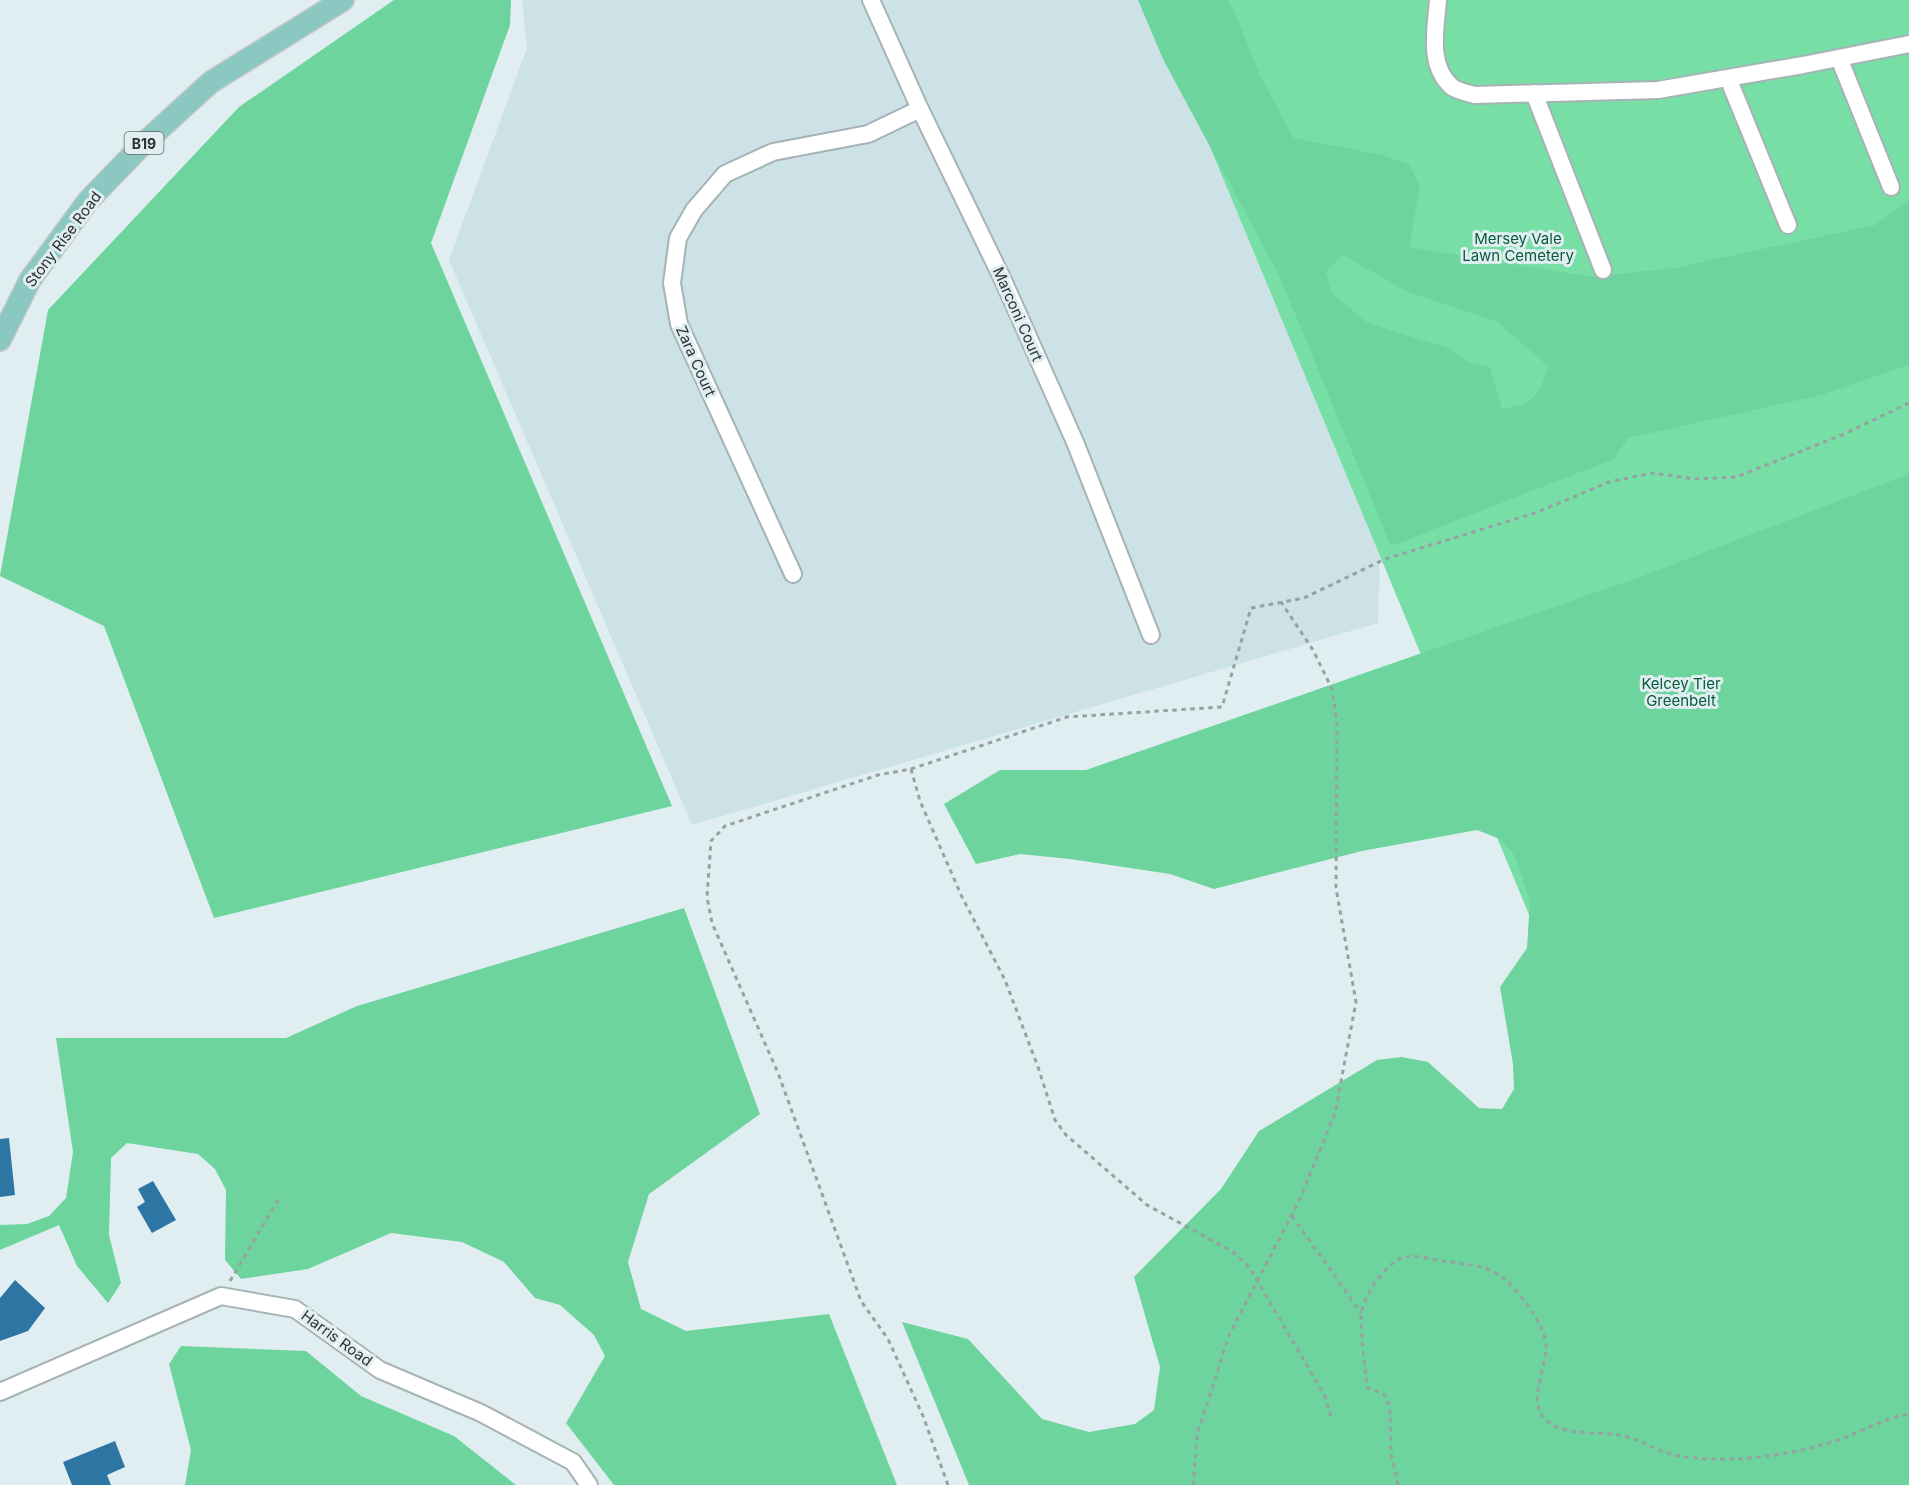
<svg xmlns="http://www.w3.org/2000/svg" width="1909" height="1485" font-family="Inter,sans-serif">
<rect width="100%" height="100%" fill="#e1eef1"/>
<!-- built -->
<path fill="#cce2e6" d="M522,0H1149L1380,556L1378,623L692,825L449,260L527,48Z"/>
<!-- green -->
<path fill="#77dea6" d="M1149,0H1909V1485H1766Z"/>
<!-- forest -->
<g fill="#6cd49c" fill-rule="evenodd">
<path d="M394,0H511L510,25L431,243L672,806L214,918L104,626L0,576L48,310L239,107Z"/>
<path d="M1138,0H1227L1233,8L1260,75L1293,138L1382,155L1409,164L1420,187L1409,247L1591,277L1674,268L1875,225L1909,200V365L1821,395L1628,438L1614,459L1391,546L1279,275L1163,59ZM1343,255L1406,291L1496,321L1549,367C1537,397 1534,404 1502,409L1490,367L1466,361L1448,348L1367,323L1332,293L1326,272Z"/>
<path d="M1909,474V1485H969L902,1322L968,1339L1042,1419L1089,1432L1135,1424L1154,1410L1160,1367L1134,1277L1221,1189L1259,1131L1377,1060L1402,1057L1428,1062L1479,1108L1502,1109L1514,1089L1513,1064L1500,987L1527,948L1530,901L1515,856L1500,839L1477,830L1362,851L1214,889L1170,874L1070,859L1020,854L976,864L944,804L1000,770H1086L1640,577Z"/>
<path d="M684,908L760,1114L649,1194L628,1262L641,1309L686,1331L829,1314L897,1485H614L566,1423L605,1356L594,1335L560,1305L535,1298L504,1262L462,1242L391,1233L308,1269L241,1279L225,1260L226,1190L215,1169L198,1154L127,1143L111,1158L109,1235L121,1283L108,1303L77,1266L59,1225L0,1250V1225L27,1224L49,1216L66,1198L73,1152L56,1038H286L357,1006Z"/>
<path d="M181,1346L306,1351L361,1396L454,1436L516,1485H185L191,1450L169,1364Z"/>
</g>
<!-- building -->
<g fill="#2d76a4">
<path d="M9,1138L15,1195L0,1197V1139Z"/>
<path d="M153,1181L176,1220L152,1233L137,1207L145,1202L138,1189Z"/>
<path d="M15,1280L45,1308L28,1331L0,1341V1298Z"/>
<path d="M115,1441L125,1467L107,1475L111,1485H72L63,1462Z"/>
</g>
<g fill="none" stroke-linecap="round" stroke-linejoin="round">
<defs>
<g id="minor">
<path d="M871,0L920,109L1003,280L1075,442L1151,635"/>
<path d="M1438,0C1436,28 1427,65 1452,87C1457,91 1468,93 1475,95L1658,90L1803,65L1909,44"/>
<path d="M1839,58L1891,187"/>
<path d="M1728,78L1788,225"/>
<path d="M1534,93L1603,270"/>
<path d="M793,574L679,324L672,283L678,238L694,210L725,174L773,152L868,134L920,109"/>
<path d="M0,1392L221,1296L295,1309L380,1370L481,1413L573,1462L589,1485"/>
</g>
<path id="major" d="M0,340L30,280L88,201L142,145L211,82L343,0"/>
</defs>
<!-- minor casing -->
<use href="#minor" stroke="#a6b3b5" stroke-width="20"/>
<!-- major casing -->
<use href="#major" stroke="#c8c9ca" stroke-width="24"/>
<!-- path -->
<g stroke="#97a1a3" stroke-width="3" stroke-dasharray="4.5 4.5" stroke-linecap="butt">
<path d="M911,769L920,801L962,897L1005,980L1038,1067L1055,1120L1066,1135L1147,1205L1233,1252L1249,1267L1325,1396L1332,1420"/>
<path d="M1292,1216L1361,1313"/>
<path d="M230,1281L281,1195"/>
<path d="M948,1485L923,1416L888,1339L861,1301L778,1073L712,923L707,897L711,841L725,826L878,775L911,769L1067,717L1222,707L1251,608L1304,598L1385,559L1535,513L1609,482L1652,473L1695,479L1736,477L1842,435L1909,403"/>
<path d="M1193,1485L1197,1435L1229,1335L1299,1201L1335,1113L1356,1002L1336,888L1337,722L1332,689L1313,650L1281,602"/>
<path d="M1398,1485L1391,1453L1390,1406L1383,1393L1367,1388C1365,1364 1361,1339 1361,1315C1362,1298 1386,1263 1402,1258C1415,1254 1430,1259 1442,1261C1462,1264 1487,1264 1503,1278C1518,1290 1545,1325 1546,1345C1547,1372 1520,1411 1557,1427C1579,1436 1602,1431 1624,1436C1642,1440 1658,1452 1675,1455C1723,1465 1786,1456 1832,1442C1859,1434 1882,1418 1909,1414"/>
</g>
<!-- minor -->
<use href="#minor" stroke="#fff" stroke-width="16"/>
<!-- major -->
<use href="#major" stroke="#8bc8c2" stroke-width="21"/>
</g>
<g text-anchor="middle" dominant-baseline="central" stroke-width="6" stroke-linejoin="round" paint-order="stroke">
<!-- shield labels -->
<rect fill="#e1eef1" stroke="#626a6b" stroke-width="1.5" x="124.5" y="132" width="39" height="22" rx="4.5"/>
<g font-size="14" font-weight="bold" fill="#2c3132">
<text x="144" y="143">B19</text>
</g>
<!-- park labels -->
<g font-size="15" fill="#075b38" stroke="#e1eef1">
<text x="1518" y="238">Mersey Vale<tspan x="1518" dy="17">Lawn Cemetery</tspan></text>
<text x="1681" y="683">Kelcey Tier<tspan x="1681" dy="17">Greenbelt</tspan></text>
</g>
<!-- street labels -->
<g font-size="15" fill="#2c3132" stroke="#e1eef1">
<text transform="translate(63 239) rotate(-53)">Stony Rise Road</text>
<text transform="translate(1018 314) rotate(66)">Marconi Court</text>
<text transform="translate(696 361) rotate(66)">Zara Court</text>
<text transform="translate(337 1338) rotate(36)">Harris Road</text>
</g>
</g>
</svg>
